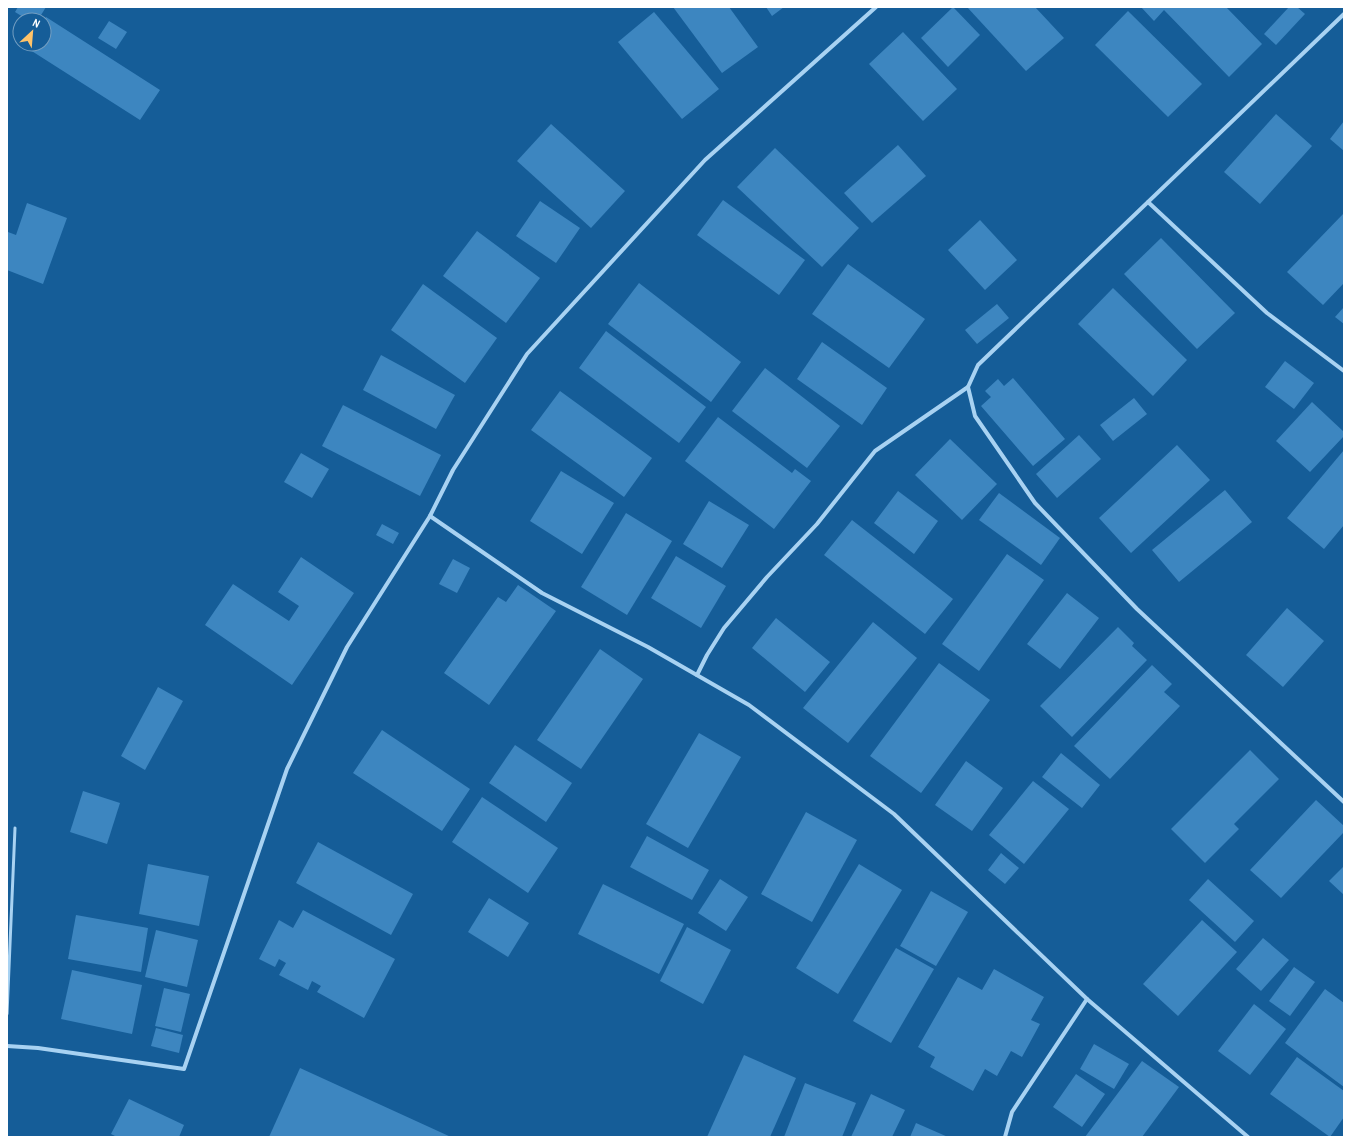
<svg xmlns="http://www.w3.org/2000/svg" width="1351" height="1144" font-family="'Archivo Narrow',sans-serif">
<rect width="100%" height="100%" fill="#155d98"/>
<!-- building -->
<g fill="#3d86c0">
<path d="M18,7H46L38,20H28L15,12Z"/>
<path d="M673,7H729L758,47L722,73Z"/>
<path d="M766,7H784L772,16Z"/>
<path d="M953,7L980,35L948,67L921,38Z"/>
<path d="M967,7H1035L1064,38L1026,71Z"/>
<path d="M1141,7H1226L1262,44L1229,77L1164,10L1154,21Z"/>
<path d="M1289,7H1297L1305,14L1276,45L1264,34Z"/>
<path d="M1128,11L1202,84L1168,117L1095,45Z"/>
<path d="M654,12L719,89L682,119L618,42Z"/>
<path d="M46,17L160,90L140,120L27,48L29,44H44V20Z"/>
<path d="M109,21L127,32L116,49L98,38Z"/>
<path d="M903,32L957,89L923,121L869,64Z"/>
<path d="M1276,114L1312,146L1260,204L1224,172Z"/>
<path d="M1344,121V151L1330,139Z"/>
<path d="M551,124L625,191L591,228L517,161Z"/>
<path d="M898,145L926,176L872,223L844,193Z"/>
<path d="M775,148L859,228L822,267L737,187Z"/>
<path d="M723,200L805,260L779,295L697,235Z"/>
<path d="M540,201L580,228L556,263L516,236Z"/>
<path d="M27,203L67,218L43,284L7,270V235L8,232L16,235Z"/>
<path d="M1344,213V283L1323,305L1287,272Z"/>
<path d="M980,220L1017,260L985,290L948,250Z"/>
<path d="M477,231L540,278L506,323L443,276Z"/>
<path d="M1161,238L1235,313L1197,349L1124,274Z"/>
<path d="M848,264L925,319L889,368L812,314Z"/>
<path d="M639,283L741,362L711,402L608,324Z"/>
<path d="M423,284L497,338L465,383L391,330Z"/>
<path d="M1113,288L1187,360L1153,396L1078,324Z"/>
<path d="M997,304L1009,318L977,344L965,330Z"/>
<path d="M1344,307V324L1335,317Z"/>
<path d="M606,331L706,407L679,443L579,368Z"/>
<path d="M822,342L887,388L862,425L797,379Z"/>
<path d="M381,355L455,395L436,429L363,390Z"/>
<path d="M1285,361L1314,383L1294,409L1265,387Z"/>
<path d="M765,368L840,426L807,468L732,411Z"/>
<path d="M1013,378L1065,439L1033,466L981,406L991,397L985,391L998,379L1004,386Z"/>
<path d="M560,391L652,458L624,497L531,430Z"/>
<path d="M1134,398L1147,414L1113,441L1100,425Z"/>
<path d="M1312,402L1344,432V436L1310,472L1276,441Z"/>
<path d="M343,405L441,455L420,496L322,446Z"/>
<path d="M718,417L792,473L795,469L811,481L774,529L685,461Z"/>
<path d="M1079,435L1101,459L1057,498L1036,474Z"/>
<path d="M950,439L997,484L962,520L915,475Z"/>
<path d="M1177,445L1210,480L1131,553L1099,518Z"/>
<path d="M1344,450V525L1324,549L1287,518Z"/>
<path d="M301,453L329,469L312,498L284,482Z"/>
<path d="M561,471L614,503L582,554L530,521Z"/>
<path d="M1225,490L1252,522L1179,582L1152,550Z"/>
<path d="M898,491L938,521L914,554L874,523Z"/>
<path d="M999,493L1060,538L1041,565L979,520Z"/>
<path d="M709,501L749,525L722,568L683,544Z"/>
<path d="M626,513L672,541L627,615L581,587Z"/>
<path d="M852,520L953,599L925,634L824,555Z"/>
<path d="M382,524L399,533L393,544L376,535Z"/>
<path d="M1007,554L1044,580L979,671L942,644Z"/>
<path d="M676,556L726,586L701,628L651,598Z"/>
<path d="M301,557L354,593L292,685L205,625L233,584L289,621L299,606L278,592Z"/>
<path d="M453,559L470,568L457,593L439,584Z"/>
<path d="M518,585L556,611L489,705L444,673L498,597L506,602Z"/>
<path d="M1067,593L1099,618L1060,669L1027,644Z"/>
<path d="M1287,608L1324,641L1283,687L1246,655Z"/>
<path d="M776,618L830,662L805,692L752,648Z"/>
<path d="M873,622L917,658L848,743L803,708Z"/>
<path d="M1118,627L1134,643L1132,646L1147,660L1072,737L1040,706Z"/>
<path d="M600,649L643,679L581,769L537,740Z"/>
<path d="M939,663L990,700L921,793L870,756Z"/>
<path d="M1152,665L1172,684L1164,692L1180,706L1110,779L1074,746Z"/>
<path d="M158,687L183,701L145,770L121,756Z"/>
<path d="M382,730L470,789L442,831L353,773Z"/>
<path d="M699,733L741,757L688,848L646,824Z"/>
<path d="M515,745L572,783L546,822L489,783Z"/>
<path d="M1250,750L1279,779L1234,824L1239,829L1205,863L1171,829Z"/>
<path d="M1061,753L1100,785L1082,808L1042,777Z"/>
<path d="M966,761L1003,788L972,831L935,805Z"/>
<path d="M1033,781L1069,809L1024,864L989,835Z"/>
<path d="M83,791L120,803L107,844L70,832Z"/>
<path d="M482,797L558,848L528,893L452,842Z"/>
<path d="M1316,800L1344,826V832L1281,898L1250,870Z"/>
<path d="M806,812L857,840L812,922L761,894Z"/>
<path d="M647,836L709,870L692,900L630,867Z"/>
<path d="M318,842L413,894L391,935L296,883Z"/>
<path d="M1001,853L1019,868L1005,884L988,870Z"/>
<path d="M148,864L209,876L199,926L139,914Z"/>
<path d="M859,864L902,890L838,994L796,968Z"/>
<path d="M1344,866V895L1329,881Z"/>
<path d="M720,879L748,897L726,931L698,913Z"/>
<path d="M1208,879L1254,921L1235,942L1189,900Z"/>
<path d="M603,884L684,924L659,974L578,934Z"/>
<path d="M931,891L968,912L936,966L900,946Z"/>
<path d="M489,898L529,923L508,957L468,932Z"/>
<path d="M303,910L395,959L364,1018L317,992L321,986L312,981L308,990L279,975L286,963L279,959L275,967L259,959L279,920L293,928Z"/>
<path d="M76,915L148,928L141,972L68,959Z"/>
<path d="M1202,920L1237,952L1178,1016L1143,984Z"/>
<path d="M687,927L731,950L703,1004L660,981Z"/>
<path d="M156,930L198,940L187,987L145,977Z"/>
<path d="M1263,938L1289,960L1261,991L1236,969Z"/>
<path d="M896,948L934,969L891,1043L853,1021Z"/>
<path d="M1294,967L1315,982L1290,1016L1269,1001Z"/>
<path d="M994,969L1044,997L1031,1020L1040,1024L1022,1057L1011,1051L997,1076L985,1069L973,1091L930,1067L935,1057L918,1047L958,977L982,990Z"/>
<path d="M72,970L142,985L132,1034L61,1019Z"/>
<path d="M164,988L190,994L181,1032L155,1026Z"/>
<path d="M1325,989L1344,1003V1087L1285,1043Z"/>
<path d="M1254,1004L1286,1029L1250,1075L1218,1051Z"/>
<path d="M156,1028L183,1035L179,1053L151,1046Z"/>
<path d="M1094,1044L1129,1064L1114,1089L1080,1069Z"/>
<path d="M744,1055L796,1078L770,1137H707Z"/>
<path d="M1297,1057L1344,1091V1117L1330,1137L1270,1094Z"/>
<path d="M1142,1061L1179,1087L1142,1137H1085Z"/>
<path d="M300,1068L451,1137H269Z"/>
<path d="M1076,1074L1105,1094L1082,1127L1053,1107Z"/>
<path d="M805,1083L856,1103L842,1137H784Z"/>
<path d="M871,1094L905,1110L892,1137H851Z"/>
<path d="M129,1099L184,1125L179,1137H117L111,1134Z"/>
<path d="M916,1123L948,1137H910Z"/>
</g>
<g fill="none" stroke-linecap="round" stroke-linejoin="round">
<!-- service -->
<path stroke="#a8d2f2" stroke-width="3" d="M7,1014L15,828"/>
<!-- minor -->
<g stroke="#a8d2f2" stroke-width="4">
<path d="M1344,14L978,365L968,387L975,416L1035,503L1137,609L1344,802"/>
<path d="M1148,202L1267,313L1344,371"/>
<path d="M430,516L542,593L648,647L749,705L894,814L1087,999L1248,1137"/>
<path d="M697,675L707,655L724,628L767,577L817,524L875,451L968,387"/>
<path d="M7,1046L38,1048L184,1069L287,769L347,647L430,516L453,470L527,354L705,160L876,7"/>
<path d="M1005,1137L1012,1112L1087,999"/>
</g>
</g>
<!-- border -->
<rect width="1351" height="1144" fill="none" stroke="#ffffff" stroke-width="16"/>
<!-- north arrow -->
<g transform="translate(32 32) rotate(26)"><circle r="19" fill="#155d98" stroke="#739ec1"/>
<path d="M0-3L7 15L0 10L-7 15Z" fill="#ffc369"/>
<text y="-6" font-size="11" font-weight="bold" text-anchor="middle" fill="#ffffff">N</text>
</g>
</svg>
